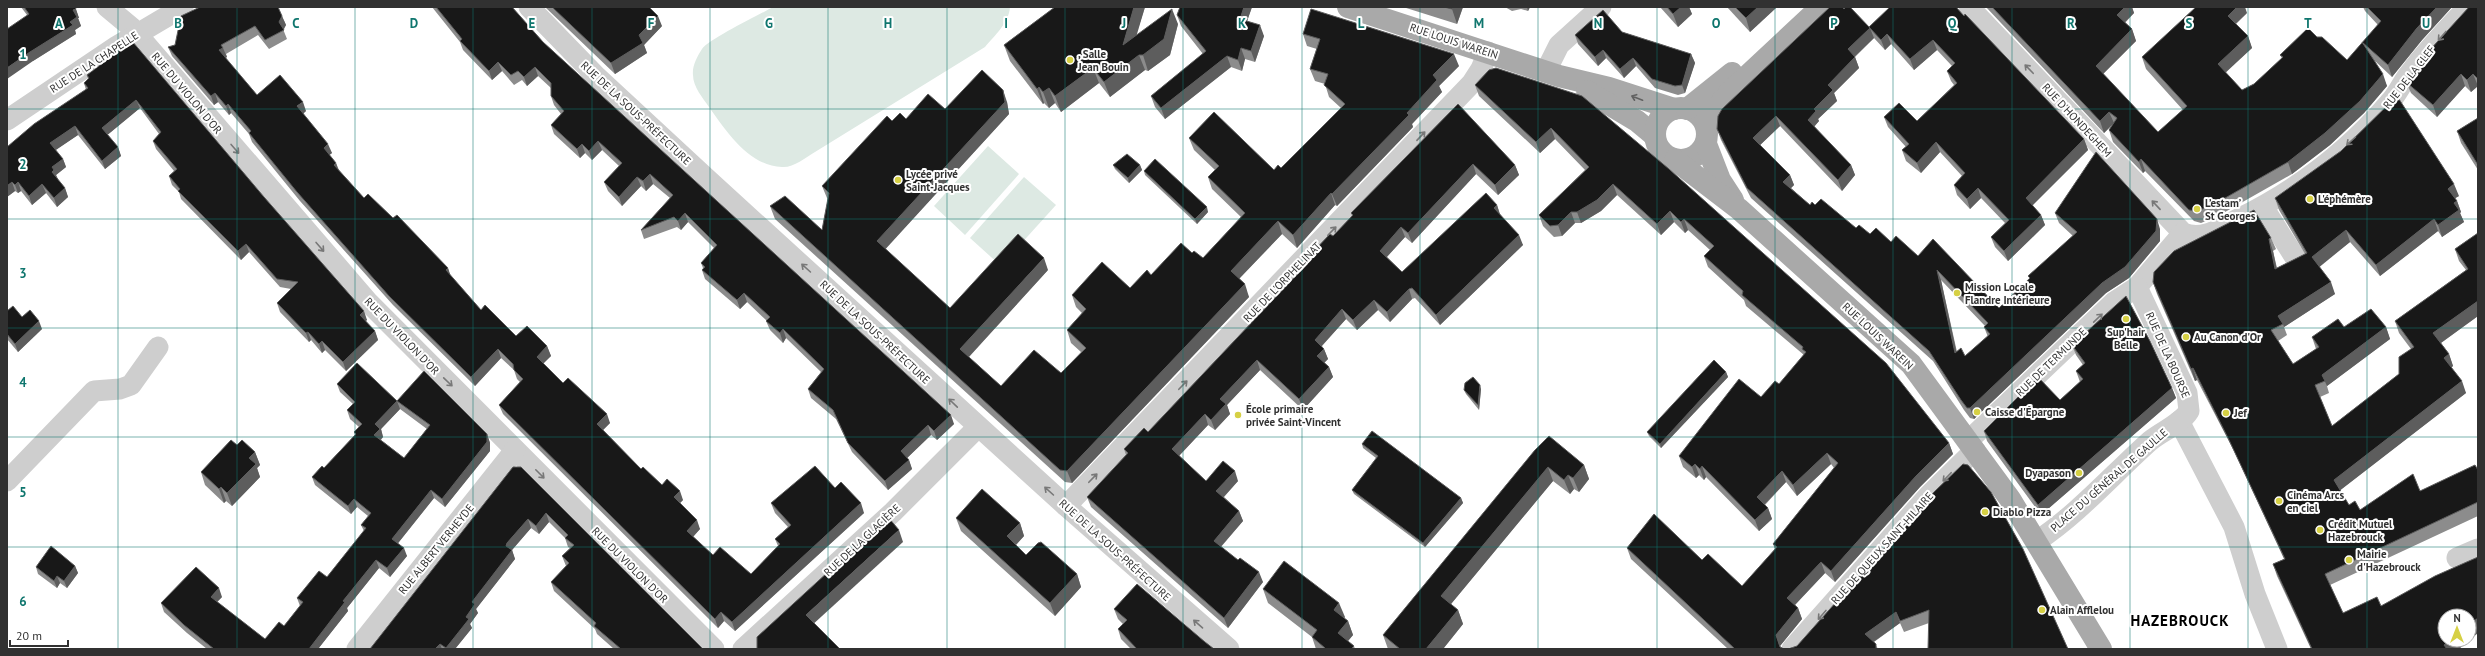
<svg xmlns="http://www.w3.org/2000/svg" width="2485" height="656" font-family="'PT Sans',sans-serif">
<rect width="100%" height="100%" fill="#fff"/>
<!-- green -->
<g fill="#dde9e3">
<path d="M773,7H1010C1009,23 995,35 985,47L815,152C805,158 793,168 782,167C749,166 726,131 709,107C703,98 693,87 693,75C692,66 697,57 702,49C709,39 759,15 773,7Z"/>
<path d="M988,146L1019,174L965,235L934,206Z"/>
<path d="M1024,177L1056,205L1001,266L970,238Z"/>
</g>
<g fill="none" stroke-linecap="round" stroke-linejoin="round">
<!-- minor -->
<g stroke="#cecece" stroke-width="21">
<path d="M107,7L131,27L369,303L714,649"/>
<path d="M529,7L597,77L706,178L1066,506L1229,649"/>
<path d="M1969,7L2183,233C2202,241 2219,229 2236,220C2294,192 2347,152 2389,103C2398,94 2402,82 2410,73C2427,50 2448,28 2468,7"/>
<path d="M1546,71L1559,45L1601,7"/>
<path d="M7,120L117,46L183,7"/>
<path d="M2263,207L2296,259"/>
<path d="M2179,421L2234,527L2255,594L2277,649"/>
<path d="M1968,441L2114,302L2137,287L2183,233"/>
<path d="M7,481L94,391L120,389L131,385L158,347"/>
<path d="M1066,506L1472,83L1481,69L1488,52"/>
<path d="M2037,541C2078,514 2113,474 2150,441C2162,431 2181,424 2189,411L2187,393L2137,287"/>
<path d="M2457,558L2478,549"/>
<path d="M357,649L515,450"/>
<path d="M743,649L893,512L978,427"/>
<path d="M1792,649L1929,495L1975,450"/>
</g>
<!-- major -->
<g stroke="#a9a9a9" stroke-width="22">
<path d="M1348,7L1559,76L1609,88L1674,109"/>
<path d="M1587,91L1637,121L1655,136"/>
<circle cx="1681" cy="134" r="26"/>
<path d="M1687,109L1732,73"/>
<path d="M1707,129L1719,105L1731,91L1821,7"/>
<path d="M1706,144L1720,180L1733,200"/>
<path d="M1675,160L1739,209L1911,364L2010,499L2101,649"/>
</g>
</g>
<!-- wall -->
<g fill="#8c8c8c" fill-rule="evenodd">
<path d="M21,7H75L79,18H78L81,26L75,30L76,34L33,61L27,15Z"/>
<path d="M200,7H280L278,8L286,25L283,29L287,39L269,49L258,35L226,54L227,57L225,58L257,95L306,111L303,113L332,153L329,155L336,163L339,170L364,198L393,218L448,268L450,275L481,310L516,336L547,346L551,356L543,363L563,383L610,423L603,430L641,469L683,500L680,503L700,529L693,537L713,555L751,574L778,546L775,539L788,527L775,513L771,503L835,488L864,513L735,631L724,621L718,628L503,414L499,405L520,382L517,379L514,370L501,358L475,386L393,305L300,201L252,142L249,134L231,113L229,115L218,102L214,105L172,56L168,47L175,45Z"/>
<path d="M432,7H512L543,42L954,424L937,440L931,435L907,458L909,460L912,469L888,490L852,452L836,419L811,398L808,389L821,372L786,338L783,343L770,330L766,321H767L747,302L740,309L705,279L702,270L703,268L701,263L714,248L688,222L681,230L677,227L644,239L641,230L670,198L653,184L646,191L641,186L622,206L608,191L604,182L619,166L602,150L592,160L585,153L580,158L554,134L551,125L561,114L554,105L551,96V88L538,76L527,86L522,80L514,85L502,71L492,80L463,50L460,42Z"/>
<path d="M545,7H607L662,26L644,45L647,53L615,74Z"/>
<path d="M1055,7H1145L1136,35L1178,24L1170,55L1148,71L1145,70L1110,97L1099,83L1061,112L1055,103L1049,108L1044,103L1043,104L1010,61L1004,45Z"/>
<path d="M1180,7H1252L1247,21L1264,36L1255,62L1245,59L1242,71L1231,67L1165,119L1155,107L1151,96L1203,54L1181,26L1177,15Z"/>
<path d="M1403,7H1463L1457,24Z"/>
<path d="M1505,7H1530L1528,11L1521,9L1512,11Z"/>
<path d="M1660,7H1689L1692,14L1678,27Z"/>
<path d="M1727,7H1777L1750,32Z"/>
<path d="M1986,7H2132L2134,13L2125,23L2132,29L2136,41L2103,74L2158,132L2183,110L2146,69L2142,57L2247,13L2236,24L2248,36L2252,48L2225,72L2242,90L2254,84L2282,58L2280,55L2317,37L2347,60L2378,25L2365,11L2363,7H2452L2422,40L2392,77L2375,61L2387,86L2364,113L2330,145L2292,174L2218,216L2201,223L2194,221L2145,171L2143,173L2113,142L2109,130L2114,123L2104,133Z"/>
<path d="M2478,7V86L2471,92L2465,86L2437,117L2411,93L2406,82Z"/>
<path d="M1844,9L1869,27L1964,16L2084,139L2088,150L2032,205L2041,215L2045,225L2008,261L1995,247L1991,237L2005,223L1981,198L1970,209L1957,195L1954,185L1962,176L1940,152L1921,173L1906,161L1902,150L1906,147L1888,127L1884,117L1917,121L1954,85L1951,81L1947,71L1952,66L1937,50L1914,70L1891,44L1885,50L1874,38L1855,57L1859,68L1834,93L1837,101L1818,119L1819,121L1814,127L1851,165L1855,175L1842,191L1780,126L1760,145L1790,175L1794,185L1791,188L1810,205H1815L1856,228L1891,242L1918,256L1999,308L2030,279L2028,276L2073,236L2059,223L2055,213L2160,229V241L2129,278L2106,293L1974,419L1970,418L1964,410L1933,361L1751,198L1721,140L1717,129ZM1941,280L1985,326L1984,327L1988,337L1965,356L1957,352Z"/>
<path d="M1622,32L1691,54L1695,63L1685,93L1678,95L1655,88L1636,66L1624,78L1606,58L1598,66L1578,44L1575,35Z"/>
<path d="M1303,34L1459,66L1439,86L1442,92L1412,124L1413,127L1337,206L1335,205L1297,248L1282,234L1239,279L1249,297L1072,483L1065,482L775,219L770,206L822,230L828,199L827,198L822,186L892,121L906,119L945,109L1007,102L1009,114L885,249L950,308L1048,270L969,357L1001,386L1061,373L1081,352L1071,343L1067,330L1082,313L1076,307L1072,295L1130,288L1151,275L1192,253L1203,258L1241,217L1212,189L1208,177L1215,170L1194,150L1189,138L1274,170L1281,168L1341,108L1329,97L1325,84L1315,81L1310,69L1317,49L1307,46Z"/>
<path d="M132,41L367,320L365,321L375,331L378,340L346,371L325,350L322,353L311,340L309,342L280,312L277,303L291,289L280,287L249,252L241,260L181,199L179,192L172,185L169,176L174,171L156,149L153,141L159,134L140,108L107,135L118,147L121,156L105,169L78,135L55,150L63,159L66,167L56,175L57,179L65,188L68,197L57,207L46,193L32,205L21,191L18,193L15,191L7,197L34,124L86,90L84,83L88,79L87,75Z"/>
<path d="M1475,85L1582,96L1949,443L1953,454L1920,487L1835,582L1825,573L1795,605L1798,608L1802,619L1780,646L1781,647L1784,649H1728L1631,559L1627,548L1702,560L1742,586L1775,549L1773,544L1834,468L1831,464L1797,496L1786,482L1765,505L1768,508L1772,519L1759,531L1706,477L1704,480L1699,475L1696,478L1683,467L1679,456L1779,384L1804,355L1746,306L1744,300L1708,267L1704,256L1710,250L1688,230L1685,233L1674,222L1661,235L1617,195L1601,211L1581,223H1575L1562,236L1554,237L1543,226L1539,215L1585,170L1555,139L1540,153L1479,96Z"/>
<path d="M1458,104L1515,165L1519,175L1498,195L1476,174L1412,243L1405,237L1387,257L1402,272L1497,205L1500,214L1523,245L1440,325L1415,298L1412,299L1390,322L1378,310L1357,330L1346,319L1322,346L1324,349L1328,359L1324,363L1329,367L1333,377L1303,410L1260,370L1227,405L1230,414L1215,430L1208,425L1179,456L1206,481H1238L1224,497L1239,511L1243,521L1221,547L1263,582L1228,628L1091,507L1087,497L1126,455L1124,449L1148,432L1312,258L1311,254L1333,236L1352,216L1351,213Z"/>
<path d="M2478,118V170L2461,143L2457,131Z"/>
<path d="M1113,165H1140L1142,170L1129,183L1115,169Z"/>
<path d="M1144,171L1208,212L1197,224L1145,175Z"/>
<path d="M2459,196L2455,198L2457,201L2461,212L2460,213L2464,222L2442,237L2438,231L2380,276L2350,242L2319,266L2335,294L2284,327L2287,335L2278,341L2293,364L2316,349L2312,337L2344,327H2386L2390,339L2327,386L2329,393L2320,397L2332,426L2399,374L2411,349L2399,333L2395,321L2466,270L2459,261L2455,249L2478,233V316L2441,343L2449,354L2453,366L2451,368L2466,393L2340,490L2349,505L2360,510L2420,491L2478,470V516L2330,585L2343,613L2381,606L2459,649H2311L2277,576L2273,564L2284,559L2234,451L2197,380L2195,381L2157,294L2153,282L2271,238L2276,249L2273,251L2277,268L2305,254L2279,210L2275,198Z"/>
<path d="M7,311L22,317L42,329L18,352L7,339Z"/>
<path d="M2072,345L2172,388L2176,398L2041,515L1987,441L1984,431L2060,400L2080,382L2076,371L2083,365L2076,355Z"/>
<path d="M1726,372L1728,377L1661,448L1649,436L1647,432Z"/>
<path d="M337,384L397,401L487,434L490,443V451L445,507L434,498L398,543L407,556L390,577L379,568L347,608L348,611L318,649H207L187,633L164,612L161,603L222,597L217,602L265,639L284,626L300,606L297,598L327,577L364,531L361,525L368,516L357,507L351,514L315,485L312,477L324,468L355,435L354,432L359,427L350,419L347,410L353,404L340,392ZM400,409L427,429L404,458L381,440L383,437L381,429Z"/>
<path d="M1481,389L1479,410L1466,394L1464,390Z"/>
<path d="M1362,444L1461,498L1463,503L1425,547L1354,494L1352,490L1376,458L1363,448Z"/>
<path d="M237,445L255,452L260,465L257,468L260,477L232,506L226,501L224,503L205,485L201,472Z"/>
<path d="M1535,450L1584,465L1589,479L1579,492L1574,489L1570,494L1553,481L1451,604L1458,610L1463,624L1443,649H1388L1383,635Z"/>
<path d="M513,467L703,649H614L597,634L595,629L554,591L551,582L566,566L562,556L570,548L568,547L565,538L549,522L539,534L531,528L512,550L515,559L476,609L478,613L470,624L472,628L455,649H370Z"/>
<path d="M1934,492L1929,623L1904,632L1900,623L1874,642L1878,649H1788L1797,646Z"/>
<path d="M956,518L1020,523L1024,536L1016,545L1026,555L1077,574L1081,587L1055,616L961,531Z"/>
<path d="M75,566L78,573L67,588L60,583L57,588L38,574L36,567Z"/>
<path d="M1263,589L1345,617L1344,618L1348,621L1353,635L1348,641L1354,646L1355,649H1316L1312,637L1268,603Z"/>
<path d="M1114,609L1205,642L1214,649H1131L1121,639L1118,629L1123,624L1118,619Z"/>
</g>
<!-- shaded-wall -->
<g fill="#5d5d5d">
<path d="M1134,7H1145L1129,61L1123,45Z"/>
<path d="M1244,7H1252L1244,30L1240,19Z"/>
<path d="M1452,7H1463L1457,24L1452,9Z"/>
<path d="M1527,7H1530L1528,11Z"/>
<path d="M1681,7H1689L1692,14L1678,27L1673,14Z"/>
<path d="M1758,7H1777L1750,32L1746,18Z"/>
<path d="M2125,7H2132L2134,13L2121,26L2117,15Z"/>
<path d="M2237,7H2245L2247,13L2232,27L2228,16Z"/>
<path d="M2437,7H2452L2422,40L2392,77L2388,65L2417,28Z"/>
<path d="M76,9L79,18H78L81,26L75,30L76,34L33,61L7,79V68L70,22L73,10Z"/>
<path d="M1172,9L1178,24L1170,55L1148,71L1143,55Z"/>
<path d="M282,16L286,25L283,31L279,22Z"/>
<path d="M658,16L662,26L644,45L647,53L615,74L611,63Z"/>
<path d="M1260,25L1264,36L1255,62L1251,51Z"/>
<path d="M1870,28L1874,38L1851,60L1848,49Z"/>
<path d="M2132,29L2136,41L2100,77L2096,66Z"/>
<path d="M1887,34L1891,44L1885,50L1881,40Z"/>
<path d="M2248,36L2252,48L2222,76L2218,64Z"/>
<path d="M1933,40L1937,50L1914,70L1910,59Z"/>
<path d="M223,48L227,57L223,60L219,50Z"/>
<path d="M1241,48L1245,59L1242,71L1238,60Z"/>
<path d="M1603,50L1606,58L1598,66L1595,57Z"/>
<path d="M1454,54L1459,66L1439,86L1442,92L1412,124L1413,127L1337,206L1332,194L1407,113L1433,75Z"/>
<path d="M1691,54L1695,63L1685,93L1682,85Z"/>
<path d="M1139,55L1145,70L1110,97L1104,82Z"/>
<path d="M1227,56L1231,67L1165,119L1161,108Z"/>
<path d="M1855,57L1859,68L1834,93L1837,101L1818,119L1819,121L1811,130L1808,120L1828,85Z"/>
<path d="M1633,58L1636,66L1624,78L1620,69Z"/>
<path d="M498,62L502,71L492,80L489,71Z"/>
<path d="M535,67L538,76L527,86L524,77Z"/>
<path d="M1093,68L1099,83L1061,112L1055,96Z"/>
<path d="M2383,74L2387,86L2364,113L2330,145L2292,174L2288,162Z"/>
<path d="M2461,74L2465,86L2437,117L2433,105Z"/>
<path d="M2473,74L2478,86L2471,92L2467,80Z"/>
<path d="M1039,87L1044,103L1043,104L1037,89Z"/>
<path d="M1049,88L1055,103L1049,108L1043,92Z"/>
<path d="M1003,90L1007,102L1009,114L881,254L877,241Z"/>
<path d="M215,93L218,102L214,105L211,96Z"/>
<path d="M136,100L140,108L105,137L102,128Z"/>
<path d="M303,102L306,111L301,116L297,106Z"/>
<path d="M228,104L231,113L229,115L226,106Z"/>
<path d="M2109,112L2114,123L2104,133L2100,121Z"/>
<path d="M1776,116L1780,126L1757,148L1753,138Z"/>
<path d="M75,126L78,135L53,152L50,143Z"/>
<path d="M1551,128L1555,139L1540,153L1536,142Z"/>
<path d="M2084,139L2088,150L2029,209L2026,198Z"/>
<path d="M598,141L602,150L592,160L589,151Z"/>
<path d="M1936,142L1940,152L1921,173L1917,163Z"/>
<path d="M328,144L332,153L327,157L324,148Z"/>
<path d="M582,144L585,153L580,158L577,149Z"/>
<path d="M118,147L121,156L105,169L102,161Z"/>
<path d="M63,159L66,167L56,175L58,179L55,181L52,172V167Z"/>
<path d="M2141,159L2145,171L2143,173L2139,162Z"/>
<path d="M336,163L339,172L334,165Z"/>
<path d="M1473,164L1476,174L1412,243L1408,233Z"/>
<path d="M1140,165L1142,170L1129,183L1128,178Z"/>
<path d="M1515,165L1519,175L1498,195L1495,185Z"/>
<path d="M1851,165L1855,175L1842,191L1838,180Z"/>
<path d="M650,174L653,184L646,191L643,181Z"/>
<path d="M1790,175L1794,185L1787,192L1783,182Z"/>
<path d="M637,177L641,186L622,206L619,197Z"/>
<path d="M12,182L15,191L7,197V186Z"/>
<path d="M18,182L21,191L18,193L15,185Z"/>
<path d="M42,184L46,193L32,205L29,196Z"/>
<path d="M1613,184L1617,195L1601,211L1581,223L1577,212Z"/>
<path d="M2454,184L2459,196L2452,200L2448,189Z"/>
<path d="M65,188L68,197L57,207L54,198Z"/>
<path d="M1978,188L1981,198L1970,209L1967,199Z"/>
<path d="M1331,193L1335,205L1297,248L1293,235Z"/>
<path d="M2457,201L2461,212L2460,213L2464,222L2442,237L2438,225L2454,203Z"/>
<path d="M1497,205L1500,215L1494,208Z"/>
<path d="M1207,207L1208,212L1197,224L1195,219Z"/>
<path d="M1670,211L1674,222L1661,235L1657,224Z"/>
<path d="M1571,212L1575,223L1562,236L1558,225Z"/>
<path d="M685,213L688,222L681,230L678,221Z"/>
<path d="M2041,215L2045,225L2008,261L2004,251Z"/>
<path d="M1684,219L1688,230L1685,233L1681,222Z"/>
<path d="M2157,219L2160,229V241L2129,278L2106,293L1974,419L1970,408Z"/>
<path d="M2434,219L2438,231L2380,276L2376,265Z"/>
<path d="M1278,221L1282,234L1235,283L1231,271Z"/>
<path d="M1401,227L1405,237L1383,261L1380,251Z"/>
<path d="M2346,230L2350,242L2317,269L2312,257Z"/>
<path d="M1519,235L1523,245L1440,325L1436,315Z"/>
<path d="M2269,239L2273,251L2279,280L2275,269Z"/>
<path d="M246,244L249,252L241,260L238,251Z"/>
<path d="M1044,258L1048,270L965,361L960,349Z"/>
<path d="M448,268L451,277L446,270Z"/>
<path d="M1937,270L1941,280L1959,364L1955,353Z"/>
<path d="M2331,282L2335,294L2284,327L2283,324L2278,316Z"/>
<path d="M1245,284L1249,297L1072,483L1067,471Z"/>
<path d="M1409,289L1412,299L1390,322L1387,312Z"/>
<path d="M744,293L747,302L740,309L737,300Z"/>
<path d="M1374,300L1378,310L1357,330L1353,320Z"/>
<path d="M2478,301V316L2438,345L2433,333Z"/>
<path d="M1342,309L1346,319L1318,350L1315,340Z"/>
<path d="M364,311L367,320L363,324L360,315Z"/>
<path d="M39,321L42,329L18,352L15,344Z"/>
<path d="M2386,327L2390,339L2327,386L2322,375Z"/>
<path d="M783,329L786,338L783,343L780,333Z"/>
<path d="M375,331L378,340L346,371L343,362Z"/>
<path d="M308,332L311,340L309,342L306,333Z"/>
<path d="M322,341L325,350L322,353L319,344Z"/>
<path d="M547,346L551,356L540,367L537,357Z"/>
<path d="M498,349L501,358L475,386L471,377Z"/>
<path d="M1324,349L1328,359L1321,366L1317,356Z"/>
<path d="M2449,354L2453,366L2448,370L2444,358Z"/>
<path d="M1257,360L1260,370L1227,405L1230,414L1215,430L1211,420L1220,399Z"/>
<path d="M1329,367L1333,377L1303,410L1299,399Z"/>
<path d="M2193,368L2197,380L2195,381L2191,369Z"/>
<path d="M1726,372L1728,377L1661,448L1660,444Z"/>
<path d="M2462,381L2466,393L2338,492L2334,480Z"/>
<path d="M1480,385L1481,389L1479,410L1478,405Z"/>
<path d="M2172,388L2176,398L2041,515L2038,505Z"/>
<path d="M397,401L400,409L381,429L383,437L377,443L374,435L375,424Z"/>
<path d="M607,414L610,423L600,433L597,424Z"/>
<path d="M1205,414L1208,425L1176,459L1172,449Z"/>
<path d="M951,415L954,424L937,440L934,431Z"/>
<path d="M928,425L931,435L905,460L901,451Z"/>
<path d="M487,434L490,443V451L445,507L442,499Z"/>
<path d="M1949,443L1953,454L1920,487L1835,582L1831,571L1916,476Z"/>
<path d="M255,452L260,465L257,468L260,477L232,506L227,493L249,458Z"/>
<path d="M1827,453L1831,464L1797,496L1793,485Z"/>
<path d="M909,460L912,469L888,490L885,481Z"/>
<path d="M1695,464L1699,475L1696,478L1692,467Z"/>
<path d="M1584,465L1589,479L1579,492L1573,478Z"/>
<path d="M1702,466L1706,477L1704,480L1700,469Z"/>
<path d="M1548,467L1553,481L1446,610L1441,596Z"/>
<path d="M1235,471L1238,481L1220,501L1216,491Z"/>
<path d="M1782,471L1786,482L1761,508L1757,497Z"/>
<path d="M1568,475L1574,489L1570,494L1564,480Z"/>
<path d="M221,487L226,501L224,503L219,489Z"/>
<path d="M431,490L434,498L395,547L392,539Z"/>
<path d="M680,491L683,500L677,506L674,497Z"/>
<path d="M1461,498L1463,503L1425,547L1423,543Z"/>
<path d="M354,499L357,507L351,514L348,506Z"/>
<path d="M861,503L864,513L735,631L732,622Z"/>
<path d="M1768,508L1772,519L1759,531L1755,520Z"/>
<path d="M1239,511L1243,521L1217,551L1214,541Z"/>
<path d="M546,513L549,522L539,534L536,526Z"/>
<path d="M528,519L531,528L512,550L515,559L476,609L478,613L470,624L472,628L455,649H446V648L466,617L472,602L506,546L507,543Z"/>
<path d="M697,520L700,529L690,540L687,531Z"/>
<path d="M1020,523L1024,536L1012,549L1007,536Z"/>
<path d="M899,530L903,542L810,627L806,615Z"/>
<path d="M404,548L407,556L390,577L387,568Z"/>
<path d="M376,560L379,568L347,608L348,611L318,649H309L343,601Z"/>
<path d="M1821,562L1825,573L1791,609L1787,598Z"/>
<path d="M75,566L78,573L67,588L64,581Z"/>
<path d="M1259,572L1263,582L1228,628L1224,618Z"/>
<path d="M1077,574L1081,587L1055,616L1050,603Z"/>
<path d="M57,576L60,583L57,588L54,581Z"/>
<path d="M219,588L222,597L214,605L211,597Z"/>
<path d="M1339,603L1345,617L1339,625L1334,610Z"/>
<path d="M1798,608L1802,619L1780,646L1781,649L1776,635Z"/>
<path d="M1458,610L1463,624L1443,649H1426Z"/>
<path d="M721,612L724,621L718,628L715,619Z"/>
<path d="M1896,612L1900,623L1869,645L1865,634Z"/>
<path d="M2478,618V633L2459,649H2446L2444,645L2451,640H2469V625Z"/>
<path d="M1348,621L1353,635L1343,647L1338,633Z"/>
<path d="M440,644L442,649H435Z"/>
</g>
<!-- building -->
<g fill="#181818" stroke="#5d5d5d" fill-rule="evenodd">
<path d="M24,7H75L76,9L73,10L77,17L70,22L73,25L30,52L7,68V29L29,14Z"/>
<path d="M200,7H278L282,16L279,22L284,30L265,40L255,26L221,45L223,48L219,50L257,95L280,75L303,102L297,106L328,144L324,148L336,163L334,165L364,198L368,194L393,218L397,215L448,268L446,270L481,310L485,305L516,336L527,326L547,346L537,357L563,383L568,378L607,414L597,424L641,469L643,467L662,485L667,479L680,491L674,497L697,520L687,531L713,555L720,547L751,574L780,544L775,539L791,525L771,503L815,466L835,488L841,482L861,503L732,622L721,612L715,619L499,405L523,379L514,370L513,364L498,349L471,377L389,296L297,192L249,133L251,131L228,104L226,106L215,93L211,96L168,47L175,45L181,16Z"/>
<path d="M436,7H512L543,42L951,415L934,431L928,425L901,451L909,460L885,481L848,443L833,410L808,389L824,369L783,329L780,333L766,321L770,317L744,293L737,300L702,270L705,267L701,263L717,245L685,213L678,221L674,217L641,230L673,195L650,174L643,181L637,177L619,197L604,182L622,163L598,141L589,151L582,144L577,149L551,125L564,111L551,96V83L535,67L524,77L518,71L511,75L498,62L489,71L460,41L462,39Z"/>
<path d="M552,7H649L658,16L639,35L643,43L611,63Z"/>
<path d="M1055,7H1134L1123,45L1172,9L1164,39L1143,55H1139L1104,82L1093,68L1055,96L1049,88L1043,92L1039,87L1037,89L1004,45Z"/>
<path d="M1180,7H1244L1240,19L1260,25L1251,51L1241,48L1238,60L1227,56L1161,108L1151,96L1206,51L1177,15Z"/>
<path d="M1444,7H1452V9Z"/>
<path d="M1667,7H1681L1673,14Z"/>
<path d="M1735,7H1758L1746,18Z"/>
<path d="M1830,7H1843L1844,9L1846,7H1850L1870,28L1848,49L1855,57L1828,85L1833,90L1814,109L1816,111L1808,120L1851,165L1838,180L1776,116L1753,138L1790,175L1783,182L1810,205L1812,202L1815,205L1821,199L1856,228L1859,225L1870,234L1876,228L1891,242L1896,236L1918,256L1933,239L1999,308L2030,278L2028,276L2077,232L2055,213L2096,152L2157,219L2156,231L2125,267L2102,283L1970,408H1967L1961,400L1929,351L1747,188L1717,129L1718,116L1722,109ZM1937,270L1988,323L1984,327L1990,334L1965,356L1961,348L1955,353Z"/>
<path d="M1890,7H1956L1964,16L1965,14L2084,139L2026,198L2041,215L2004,251L1991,237L2009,220L1978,188L1967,199L1954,185L1965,173L1936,142L1917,163L1902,150L1909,144L1884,117L1899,103L1917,121L1957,83L1947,71L1955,63L1933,40L1910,59L1887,34L1881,40L1869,27Z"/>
<path d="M1992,7H2125L2117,15L2132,29L2096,66L2158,132L2187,106L2142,57L2196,7H2237L2228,16L2248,36L2218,64L2242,90L2254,84L2283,57L2280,55L2308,28L2317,37H2322L2347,60L2381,21L2367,7H2437L2417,28L2388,65L2362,42L2383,74L2360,101L2325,133L2288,162L2213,205L2197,211L2189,210L2141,159L2139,162L2109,130L2117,118L2109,112L2100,121Z"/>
<path d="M2469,7H2478V79L2473,74L2467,80L2461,74L2433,105L2406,82L2428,52Z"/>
<path d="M1311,9L1454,54L1433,75L1437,80L1407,113L1409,115L1332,194L1331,193L1293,235L1278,221L1231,271L1245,284L1067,471L1060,470L770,206L785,196L822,230L829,193L822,186L887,116L892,121L900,113L906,119L928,94L945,109L982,70L1003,90L1005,102L877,241L950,308L1018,234L1044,258L960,349L1001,386L1034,350L1061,373L1086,348L1067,330L1086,309L1072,295L1102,262L1130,288L1147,270L1151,275L1181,243L1192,253L1194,251L1203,258L1245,213L1208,177L1219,166L1189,138L1214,112L1274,170L1278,165L1281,168L1345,104L1324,85L1328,74L1310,69L1320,39L1303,34Z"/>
<path d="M1603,10L1622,32L1691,54L1682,85L1675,86L1652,79L1633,58L1620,69L1603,50L1595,57L1575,35Z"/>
<path d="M132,41L264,197L364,311L360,315L375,331L343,362L322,341L319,344L308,332L306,333L277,303L298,282L277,279L246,244L238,251L178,191L180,189L169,176L177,169L153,141L161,132L136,100L102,128L118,147L102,161L75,126L50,143L63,159L52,167L54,170L52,172L65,188L54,198L42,184L29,196L18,182L15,185L12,182L7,186V147L34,124L88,88L84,83L89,78L87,75Z"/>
<path d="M1496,68L1582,96L1669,169L1886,363L1949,443L1916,476L1831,571L1821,562L1787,598L1798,608L1776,635L1780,647L1784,649H1735L1627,548L1654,514L1702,560L1708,554L1742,586L1777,547L1773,544L1838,463L1827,453L1793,485L1782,471L1757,497L1768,508L1755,520L1702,466L1700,469L1695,464L1692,467L1679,456L1739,379L1761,397L1775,381L1779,384L1806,352L1802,349L1803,347L1742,295L1743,291L1704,256L1714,246L1684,219L1681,222L1670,211L1657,224L1613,184L1597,200L1577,212H1571L1558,225L1550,226L1539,215L1589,167L1551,128L1536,142L1475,85L1489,70Z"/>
<path d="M2397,96L2454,184L2448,189L2457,201L2454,203L2459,210L2438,225L2434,219L2376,265L2346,230L2312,257L2331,282L2278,316L2283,324L2271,330L2293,364L2319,347L2312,337L2338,319L2344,327L2371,309L2386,327L2322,375L2325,381L2315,385L2332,426L2399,374V357L2414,347L2395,321L2468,269L2455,249L2478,233V301L2433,333L2449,354L2444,358L2462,381L2334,480L2349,505L2355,501L2360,510L2413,474L2420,491L2475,465L2478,470V502L2325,574L2343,613L2377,597L2381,606L2435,576L2478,557V618L2469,625V616H2445V640H2451L2444,645L2447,649H2312L2273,564L2285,559L2229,440L2193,368L2191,369L2153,282L2154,272L2174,251L2254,210L2271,238L2269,239L2275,269L2307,253L2275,198L2341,151Z"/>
<path d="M1458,104L1515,165L1495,185L1473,164L1408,233L1401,227L1380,251L1402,272L1486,193L1497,205L1494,208L1519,235L1436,315L1412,288L1409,289L1387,312L1374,300L1353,320L1342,309L1315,340L1324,349L1317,356L1329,367L1299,399L1257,360L1220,399L1226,404L1211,420L1205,414L1172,449L1206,481L1223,461L1235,471L1216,491L1239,511L1214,541L1238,560L1240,558L1259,572L1224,618L1087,497L1128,453L1124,449L1144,428L1148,432L1309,262L1314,257L1311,254L1330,234L1333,236L1353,215L1351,213Z"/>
<path d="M2478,118V165L2457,131Z"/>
<path d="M1127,154L1140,165L1128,178L1113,165Z"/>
<path d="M1155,159L1207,207L1195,219L1144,171Z"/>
<path d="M2126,296L2150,341L2172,388L2038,505L1984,431L2038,377L2060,400L2083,379L2076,371L2085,363L2072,345Z"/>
<path d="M13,306L22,317L30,310L39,321L15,344L7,334V311Z"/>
<path d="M1714,360L1726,372L1660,444L1647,432Z"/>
<path d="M357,363L397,401L424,371L487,434V442L442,499L431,490L392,539L404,548L387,568L376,560L343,601L345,602L309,649H214L184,625L161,603L196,567L219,588L211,597L265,639L279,622L284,626L303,602L297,598L319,571L327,577L366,528L361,525L371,513L354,499L348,506L312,477L322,466L324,468L356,434L354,432L362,424L347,410L355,402L337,384ZM397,401L430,425L404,458L374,435L380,429L375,424Z"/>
<path d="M1473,377L1480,385L1478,405L1464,390L1465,383Z"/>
<path d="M1372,431L1461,498L1423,543L1352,490L1378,456L1362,444Z"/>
<path d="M1549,436L1584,465L1573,478L1568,475L1564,480L1548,467L1441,596L1458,610L1426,649H1400L1383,635L1535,450Z"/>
<path d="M231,440L237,445L242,440L255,452L249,458L256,464L227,493L221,487L219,489L201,472Z"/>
<path d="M1963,464L1968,465L1991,492L2023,549L2068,649H1928L1929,610L1900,621L1896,612L1865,634L1876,644V649H1854L1853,648L1852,649H1788L1797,646L1934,492Z"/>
<path d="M513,467H521L703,649H621L594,626L596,623L551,582L569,563L562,556L574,545L565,538L568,535L546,513L536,526L528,519L507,543L506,546L512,550L472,602L475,604L466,617L469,619L446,648L440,644L435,649H370Z"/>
<path d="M982,489L1020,523L1007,536L1026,555L1038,543L1041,542L1077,574L1050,603L956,518Z"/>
<path d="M888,517L899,530L806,615L840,649H757V637Z"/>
<path d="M51,546L75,566L64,581L57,576L54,581L36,567Z"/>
<path d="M1284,561L1339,603L1334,610L1348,621L1338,633L1354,646L1351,649H1324L1325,648L1312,637L1317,630L1263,589Z"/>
<path d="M1137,584L1205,642L1214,649H1137L1118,629L1127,620L1114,609Z"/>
</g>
<!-- one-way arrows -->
<defs><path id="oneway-shaft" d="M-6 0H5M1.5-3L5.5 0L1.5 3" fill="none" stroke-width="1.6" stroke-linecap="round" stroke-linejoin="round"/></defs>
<g stroke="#787878">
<use href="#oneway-shaft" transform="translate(2442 36) rotate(131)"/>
<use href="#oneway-shaft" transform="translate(2029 69) rotate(-134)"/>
<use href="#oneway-shaft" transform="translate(1421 136) rotate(-47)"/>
<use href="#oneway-shaft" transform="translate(2351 141) rotate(138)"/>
<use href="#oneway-shaft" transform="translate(235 149) rotate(49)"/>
<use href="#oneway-shaft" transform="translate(2156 205) rotate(-133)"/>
<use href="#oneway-shaft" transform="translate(1332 231) rotate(-46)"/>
<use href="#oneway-shaft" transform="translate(320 247) rotate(49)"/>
<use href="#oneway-shaft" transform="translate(806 268) rotate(-138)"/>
<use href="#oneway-shaft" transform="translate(2098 318) rotate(-44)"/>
<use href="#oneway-shaft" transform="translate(448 382) rotate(44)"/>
<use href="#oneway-shaft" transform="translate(1183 385) rotate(-46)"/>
<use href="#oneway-shaft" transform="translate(953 403) rotate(-136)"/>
<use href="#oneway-shaft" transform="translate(540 474) rotate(45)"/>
<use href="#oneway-shaft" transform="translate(1947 477) rotate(134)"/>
<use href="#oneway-shaft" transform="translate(1093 478) rotate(-46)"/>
<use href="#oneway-shaft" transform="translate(1049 491) rotate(-138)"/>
<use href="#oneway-shaft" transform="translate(1822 615) rotate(131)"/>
<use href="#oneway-shaft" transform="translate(1198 624) rotate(-139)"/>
</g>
<use stroke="#616161" href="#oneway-shaft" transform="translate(1637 98) rotate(-159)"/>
<!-- grid -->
<path fill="none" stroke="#0f766e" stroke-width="1" stroke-opacity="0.55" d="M118,7V649M237,7V649M355,7V649M473,7V649M592,7V649M710,7V649M828,7V649M947,7V649M1065,7V649M1183,7V649M1302,7V649M1420,7V649M1538,7V649M1657,7V649M1775,7V649M1893,7V649M2012,7V649M2130,7V649M2248,7V649M2367,7V649M7,109H2478M7,219H2478M7,328H2478M7,437H2478M7,547H2478"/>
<!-- markers -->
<g fill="#d6d044" stroke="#fff" stroke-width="1.5">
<circle cx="1070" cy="60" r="4"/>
<circle cx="898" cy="180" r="4"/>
<circle cx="2310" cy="199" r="4"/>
<circle cx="2197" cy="209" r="4"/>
<circle cx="1957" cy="293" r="4"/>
<circle cx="2126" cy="319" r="4"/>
<circle cx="2186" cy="337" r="4"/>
<circle cx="1977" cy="412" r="4"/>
<circle cx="2226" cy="413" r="4"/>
<circle cx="1238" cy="415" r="4"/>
<circle cx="2079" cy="473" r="4"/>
<circle cx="2279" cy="501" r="4"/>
<circle cx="1985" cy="512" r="4"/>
<circle cx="2320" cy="530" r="4"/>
<circle cx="2349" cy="560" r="4"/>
<circle cx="2042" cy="610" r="4"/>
</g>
<g text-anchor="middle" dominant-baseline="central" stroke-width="4" stroke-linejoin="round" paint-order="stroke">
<!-- street labels -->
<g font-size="11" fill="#313131" stroke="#fff">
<text transform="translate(1454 41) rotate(18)">RUE LOUIS WAREIN</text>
<text transform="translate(94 62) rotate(-33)">RUE DE LA CHAPELLE</text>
<text transform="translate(2409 77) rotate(-52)">RUE DE LA CLEF</text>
<text transform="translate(187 93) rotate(50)">RUE DU VIOLON D'OR</text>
<text transform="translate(636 113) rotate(43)">RUE DE LA SOUS-PRÉFECTURE</text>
<text transform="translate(2077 120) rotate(47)">RUE D'HONDEGHEM</text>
<text transform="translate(1282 282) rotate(-46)">RUE DE L'ORPHELINAT</text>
<text transform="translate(875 332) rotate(43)">RUE DE LA SOUS-PRÉFECTURE</text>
<text transform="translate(402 336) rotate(46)">RUE DU VIOLON D'OR</text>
<text transform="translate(1878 336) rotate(43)">RUE LOUIS WAREIN</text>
<text transform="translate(2168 355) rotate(66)">RUE DE LA BOURSE</text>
<text transform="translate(2051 362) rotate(-44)">RUE DE TERMUNDE</text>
<text transform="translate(2109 480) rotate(-41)">PLACE DU GÉNÉRAL DE GAULLE</text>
<text transform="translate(862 540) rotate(-43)">RUE DE LA GLACIÈRE</text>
<text transform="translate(1882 548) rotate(-48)">RUE DE QUEUX SAINT-HILAIRE</text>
<text transform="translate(436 549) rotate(-51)">RUE ALBERT VERHEYDE</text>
<text transform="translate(1115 550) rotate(42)">RUE DE LA SOUS-PRÉFECTURE</text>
<text transform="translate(630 565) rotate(45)">RUE DU VIOLON D'OR</text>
</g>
<!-- poi labels -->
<g font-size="11" font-weight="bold" fill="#313131" stroke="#fff" text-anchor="start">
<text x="1078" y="54">, Salle<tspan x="1078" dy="13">Jean Bouin</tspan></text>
<text x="906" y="174">Lycée privé<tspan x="906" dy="13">Saint-Jacques</tspan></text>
<text x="2318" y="199">L'éphémère</text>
<text x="2205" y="203">L’estam’<tspan x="2205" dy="13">St Georges</tspan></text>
<text x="1965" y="287">Mission Locale<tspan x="1965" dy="13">Flandre Intérieure</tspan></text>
<text x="2126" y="332" text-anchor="middle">Sup'hair<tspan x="2126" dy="13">Belle</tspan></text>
<text x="2194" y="337">Au Canon d'Or</text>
<text x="1246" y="409">École primaire<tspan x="1246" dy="13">privée Saint-Vincent</tspan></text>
<text x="1985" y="412">Caisse d'Épargne</text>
<text x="2234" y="413">Jef</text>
<text x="2071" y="473" text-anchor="end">Dyapason</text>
<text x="2287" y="495">Cinéma Arcs<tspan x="2287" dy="13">en ciel</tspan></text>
<text x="1993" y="512">Diablo Pizza</text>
<text x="2328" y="524">Crédit Mutuel<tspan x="2328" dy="13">Hazebrouck</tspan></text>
<text x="2357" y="554">Mairie<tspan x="2357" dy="13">d'Hazebrouck</tspan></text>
<text x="2050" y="610">Alain Afflelou</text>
</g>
<!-- district labels -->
<g font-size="15" font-weight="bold" letter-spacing="1" fill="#000" stroke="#fff">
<text x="2180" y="620">HAZEBROUCK</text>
</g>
</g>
<g font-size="13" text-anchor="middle" font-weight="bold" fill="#0f766e" stroke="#fff" stroke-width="4" stroke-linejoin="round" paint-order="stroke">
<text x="59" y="28">A</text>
<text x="178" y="28">B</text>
<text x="296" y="28">C</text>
<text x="414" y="28">D</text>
<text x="532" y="28">E</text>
<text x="651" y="28">F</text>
<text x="769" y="28">G</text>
<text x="888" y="28">H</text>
<text x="1006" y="28">I</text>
<text x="1124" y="28">J</text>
<text x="1242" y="28">K</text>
<text x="1361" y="28">L</text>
<text x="1479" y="28">M</text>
<text x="1598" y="28">N</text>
<text x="1716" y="28">O</text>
<text x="1834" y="28">P</text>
<text x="1952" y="28">Q</text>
<text x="2071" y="28">R</text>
<text x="2189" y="28">S</text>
<text x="2308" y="28">T</text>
<text x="2426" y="28">U</text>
<text x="23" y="59">1</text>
<text x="23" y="169">2</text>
<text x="23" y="278">3</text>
<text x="23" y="387">4</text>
<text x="23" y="497">5</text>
<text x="23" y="606">6</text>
</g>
<!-- border -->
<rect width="2485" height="656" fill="none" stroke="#313131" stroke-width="16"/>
<!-- north arrow -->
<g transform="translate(2457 628)"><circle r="19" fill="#ffffff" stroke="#adadad"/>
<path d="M0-3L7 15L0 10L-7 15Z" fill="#d6d044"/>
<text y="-6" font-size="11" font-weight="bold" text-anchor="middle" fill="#313131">N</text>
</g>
<!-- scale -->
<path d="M10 640v6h58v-6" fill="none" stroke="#313131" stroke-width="2"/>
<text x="16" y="640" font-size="12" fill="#313131" stroke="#ffffff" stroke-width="3" paint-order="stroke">20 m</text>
</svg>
